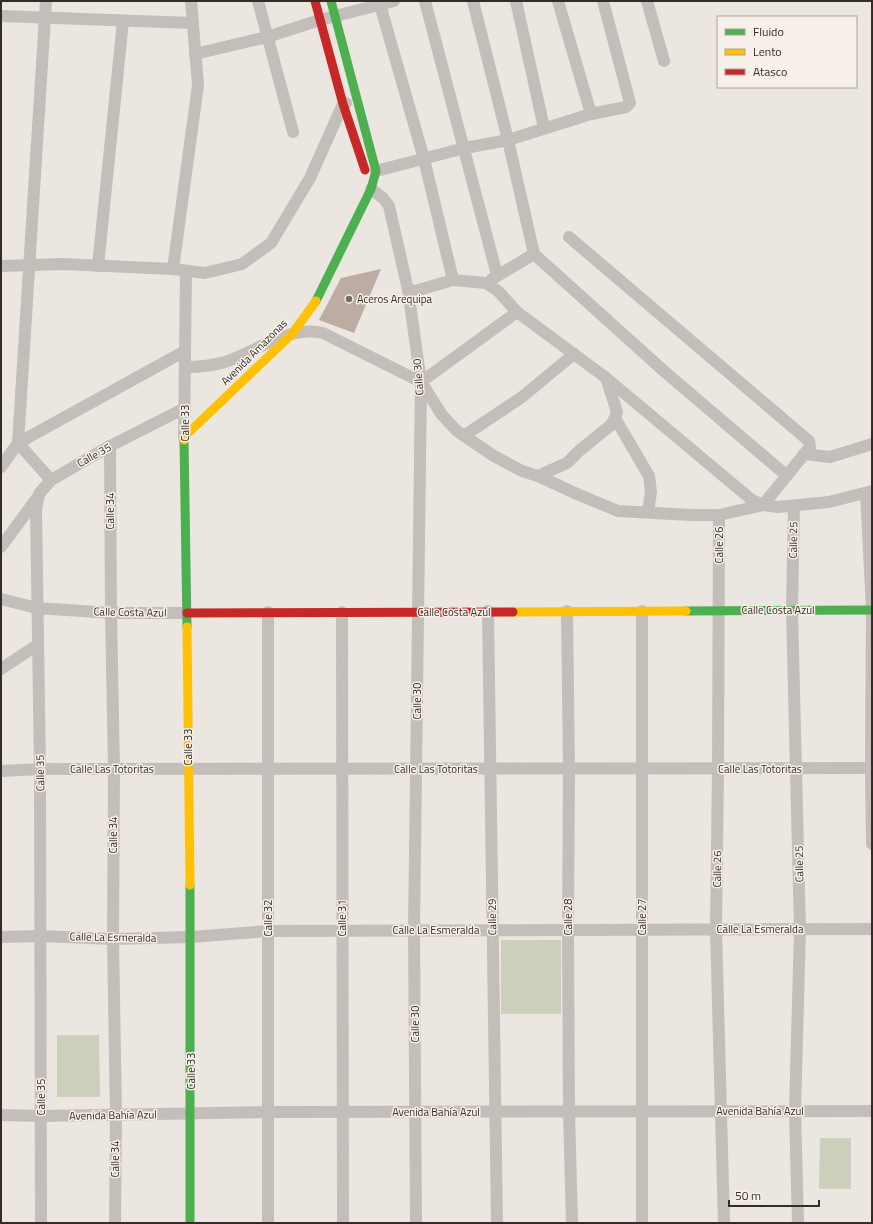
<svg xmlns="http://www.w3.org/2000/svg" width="873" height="1224" font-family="'Titillium Web',sans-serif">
<rect width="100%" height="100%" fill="#ebe6e0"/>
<!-- green -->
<g fill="#cbcfbc">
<rect x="501" y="940" width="60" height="74"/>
<path d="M57,1035H99L100,1097H57Z"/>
<path d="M820,1138H851V1189H819Z"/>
</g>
<!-- building -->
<path fill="#bcaca4" d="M381,269L354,333L319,320L341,278Z"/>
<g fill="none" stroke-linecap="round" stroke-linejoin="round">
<!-- street -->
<g stroke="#c3beb9" stroke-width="12">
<path d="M46,1L18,443L51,480"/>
<path d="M258,1L293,132"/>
<path d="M379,1L424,159L453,280"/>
<path d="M425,1L497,275"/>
<path d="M473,1L508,140L534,254L665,372L786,475"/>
<path d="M516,1L544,128"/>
<path d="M558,1L591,114"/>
<path d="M647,1L664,61"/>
<path d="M1,16L193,23"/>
<path d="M195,54L267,37L320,20L394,1"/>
<path d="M376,171L465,148L508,140L591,114L626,107L630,103L603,1"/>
<path d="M371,189L383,198L389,206L408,290L421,382L414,930L416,1223"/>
<path d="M1,266L62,264L173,269L205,273L242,264L271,243L310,178L343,104L346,103"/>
<path d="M98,266L123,21"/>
<path d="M173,269L198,85L191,1"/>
<path d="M492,279L534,254"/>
<path d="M408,290L415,291L453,280L486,283L498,291L517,312L605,377L752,500L763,505L778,507L829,502L872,491"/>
<path d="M185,367C198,367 212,366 225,362C256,352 289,325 323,333L421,382L442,415L457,431L494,456L522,471L538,476L577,494L618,511L691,515H719L763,505L810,447L809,441L569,237"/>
<path d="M421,382L517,312"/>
<path d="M615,418L649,476L651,492L648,512"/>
<path d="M465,435L522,397L574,354"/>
<path d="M184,437L186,271"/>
<path d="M110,446L111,613L114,769L113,939L116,1115L115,1223"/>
<path d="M804,454L830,457L872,444"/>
<path d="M1,467L18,443L185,351"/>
<path d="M538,476L567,463L579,451L611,425L615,418L617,412L606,378"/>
<path d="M866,493L872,610L871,768L872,844"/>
<path d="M794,506L792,610L800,929L795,1111L798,1223"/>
<path d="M719,515L718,769L716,930L724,1223"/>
<path d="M1,547L37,498"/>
<path d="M1,599L37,608L111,613H187"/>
<path d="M488,611L497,1223"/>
<path d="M567,611L569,769L568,930L569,1112L572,1223"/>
<path d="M642,611V1223"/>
<path d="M342,612L343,1223"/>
<path d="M1,669L37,645"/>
<path d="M1,771L40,769L872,768"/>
<path d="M1,937L41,936L113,939L191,937L268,931L872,929"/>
<path d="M1,1115L41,1116L268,1112L872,1111"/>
<path d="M41,1223L40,769L36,509L39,494L51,480L110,446L185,408"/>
<path d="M268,1223V612"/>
</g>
<!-- fast -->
<g stroke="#4caf50" stroke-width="9">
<path d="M316,301L371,189L376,171L331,1"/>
<path d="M184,440L187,627"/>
<path d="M686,611L872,610"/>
<path d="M190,1223V885"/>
</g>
<!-- slow -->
<g stroke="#ffc107" stroke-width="9">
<path d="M184,440V437L292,334L316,301"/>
<path d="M513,612L686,611"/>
<path d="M187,627L190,885"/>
</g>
<!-- jam -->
<g stroke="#c62828" stroke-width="9">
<path d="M315,1L343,104L365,170"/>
<path d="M187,613L513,612"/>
</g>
</g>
<!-- markers -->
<circle fill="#736d68" stroke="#f7f0e8" stroke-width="1.5" cx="349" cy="299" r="4"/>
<g text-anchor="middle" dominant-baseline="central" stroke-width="3" stroke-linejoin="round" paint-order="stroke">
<!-- poi labels -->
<g font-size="11" fill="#332c28" stroke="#f7f0e8" text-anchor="start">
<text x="357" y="299">Aceros Arequipa</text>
</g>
<!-- street labels -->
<g font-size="11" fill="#332c28" stroke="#f7f0e8">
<text transform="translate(254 352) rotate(-45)">Avenida Amazonas</text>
<text transform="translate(418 377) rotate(-95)">Calle 30</text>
<text transform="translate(185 423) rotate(-90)">Calle 33</text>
<text transform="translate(94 455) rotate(-29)">Calle 35</text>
<text transform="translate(110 511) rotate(-90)">Calle 34</text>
<text transform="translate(793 540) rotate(-89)">Calle 25</text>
<text transform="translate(719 545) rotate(-90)">Calle 26</text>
<text x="778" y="610">Calle Costa Azul</text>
<text transform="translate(130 612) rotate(1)">Calle Costa Azul</text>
<text x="454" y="612">Calle Costa Azul</text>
<text transform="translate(417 701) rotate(-90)">Calle 30</text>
<text transform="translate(188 747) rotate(-90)">Calle 33</text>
<text x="112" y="769">Calle Las Totoritas</text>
<text x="436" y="769">Calle Las Totoritas</text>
<text x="760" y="769">Calle Las Totoritas</text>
<text transform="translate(40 773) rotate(-91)">Calle 35</text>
<text transform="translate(113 835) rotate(-90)">Calle 34</text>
<text transform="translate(799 864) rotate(-91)">Calle 25</text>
<text transform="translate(717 869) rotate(-89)">Calle 26</text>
<text transform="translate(492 917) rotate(-91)">Calle 29</text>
<text transform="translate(568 917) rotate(-90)">Calle 28</text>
<text transform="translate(642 917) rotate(-90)">Calle 27</text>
<text transform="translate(268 918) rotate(-90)">Calle 32</text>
<text transform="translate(342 918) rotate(-90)">Calle 31</text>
<text x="760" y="929">Calle La Esmeralda</text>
<text x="436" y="930">Calle La Esmeralda</text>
<text transform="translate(113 937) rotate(1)">Calle La Esmeralda</text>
<text transform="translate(415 1024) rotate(-90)">Calle 30</text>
<text transform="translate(191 1071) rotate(-90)">Calle 33</text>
<text transform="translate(41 1097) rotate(-90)">Calle 35</text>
<text x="760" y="1111">Avenida Bahía Azul</text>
<text x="436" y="1112">Avenida Bahía Azul</text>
<text transform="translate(113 1115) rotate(-1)">Avenida Bahía Azul</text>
<text transform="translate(115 1159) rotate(-90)">Calle 34</text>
</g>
</g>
<!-- border -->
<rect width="873" height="1224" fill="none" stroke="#332c28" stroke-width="4"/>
<!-- legend -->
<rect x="717" y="16" width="140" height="72" fill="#f7f0e8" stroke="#a9a29b"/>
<rect x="725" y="29" width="20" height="6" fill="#4caf50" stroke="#a9a29b"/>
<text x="753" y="36" font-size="12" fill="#332c28">Fluido</text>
<rect x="725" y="49" width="20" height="6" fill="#ffc107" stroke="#a9a29b"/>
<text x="753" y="56" font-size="12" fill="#332c28">Lento</text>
<rect x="725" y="69" width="20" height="6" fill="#c62828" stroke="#a9a29b"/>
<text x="753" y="76" font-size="12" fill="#332c28">Atasco</text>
<!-- scale -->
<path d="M729 1200v6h90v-6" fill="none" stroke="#332c28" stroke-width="2"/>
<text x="735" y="1200" font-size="12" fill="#332c28" stroke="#f7f0e8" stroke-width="3" paint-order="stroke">50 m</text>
</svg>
